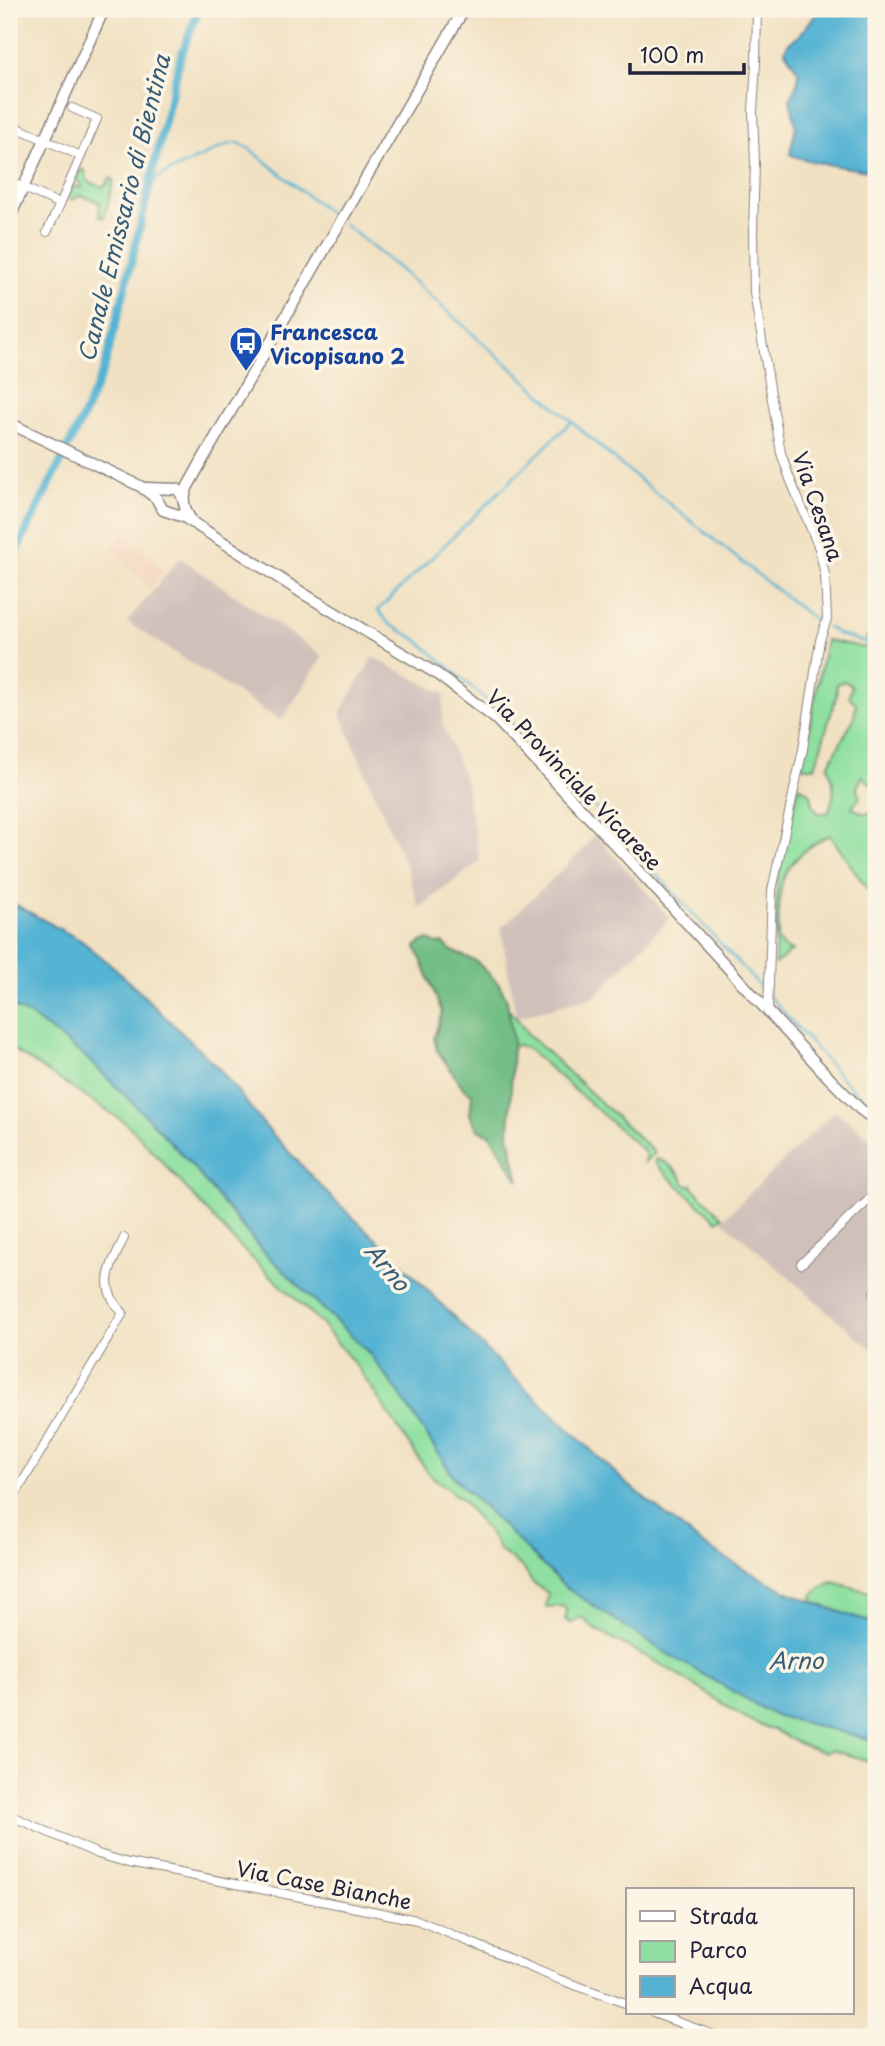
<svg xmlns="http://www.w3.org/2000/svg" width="885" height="2046" font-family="'Playpen Sans',sans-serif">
<rect width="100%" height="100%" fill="#fcf5e5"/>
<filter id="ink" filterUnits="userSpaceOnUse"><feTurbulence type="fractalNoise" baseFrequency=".0143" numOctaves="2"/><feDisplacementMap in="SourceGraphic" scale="14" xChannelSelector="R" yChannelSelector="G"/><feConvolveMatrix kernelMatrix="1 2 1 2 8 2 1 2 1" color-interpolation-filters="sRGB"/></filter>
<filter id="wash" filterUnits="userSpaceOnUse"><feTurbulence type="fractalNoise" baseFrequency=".00686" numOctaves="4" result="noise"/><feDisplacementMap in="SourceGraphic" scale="28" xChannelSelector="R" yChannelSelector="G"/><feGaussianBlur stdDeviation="1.57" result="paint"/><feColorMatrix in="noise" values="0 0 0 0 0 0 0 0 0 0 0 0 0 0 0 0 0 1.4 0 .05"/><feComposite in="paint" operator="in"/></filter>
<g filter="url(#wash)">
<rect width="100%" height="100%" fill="#f1e1c2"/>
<!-- built -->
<path fill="#f3d4be" d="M126,532L163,573L149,589L112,548Z"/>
<!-- industrial -->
<g fill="#cfc0ba">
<path d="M180,558L323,656L281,721L127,622Z"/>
<path d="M373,657L444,694L442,723L464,777L480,861L419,908L407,869L340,713Z"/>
<path d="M594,834L670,918L594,997L516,1017L501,928L585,848Z"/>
<path d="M835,1111L876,1143V1353L722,1220Z"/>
</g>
<!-- green -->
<g fill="#8fe0a0" stroke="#58816e" stroke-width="2">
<path d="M81,169L85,171L87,181L102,187L106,185L110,178L114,180L104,218L99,216L100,205L99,202L80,195L73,200L68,198L73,186L82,188V185L76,180Z"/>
<path d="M866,637L876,639V789L862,776L857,788L860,797L852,808L863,813H876V902L830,835C811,844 791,859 783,880C778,893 779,925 778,940L783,947L792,951L775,964L777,882L799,786L811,794L813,805L818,813H828C836,793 835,786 828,766L854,718L856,704L849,696L852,686L844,681L837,684L836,697L815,767H802L826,640L865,648L869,644Z"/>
<path d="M9,1005L31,1016L87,1058L147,1117L188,1161L259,1247L368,1352L399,1393L455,1479L565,1587L774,1715L876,1741V1763L831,1750L826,1753L800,1744L778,1732L749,1720L664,1666L593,1628L582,1617L571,1623L565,1620L567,1610L563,1606L546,1607L548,1593L532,1582L523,1568L500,1551L493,1539L463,1501L429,1474L358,1368L321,1323L237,1244L136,1133L123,1121L9,1047Z"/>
<path d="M508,1009L519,1021L527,1033L655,1153L645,1162L646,1156L644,1151L527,1048L518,1045L513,1046Z"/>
<path d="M657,1159C668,1162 681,1173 684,1183L689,1186L692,1184L693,1188L723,1217L718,1221C699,1204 670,1181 655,1162Z"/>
<path d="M833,1582L876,1594V1623L859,1619L813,1602L812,1595L826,1585Z"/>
</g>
<!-- forest -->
<path fill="#73be86" stroke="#4a7060" stroke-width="2" d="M430,940L436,944L443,943L452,951L476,961L499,984L507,1000L513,1042L509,1136L519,1181L490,1135L478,1130L470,1115L472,1094L464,1089L437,1050L434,1038L442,1012L416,947L421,942Z"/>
<!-- water -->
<g fill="#54b3d3" stroke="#3b6a87" stroke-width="2">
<path d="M823,9H876V172C857,169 804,163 790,154L796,126L790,99L798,81V71L785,51C787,41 794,41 800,34C808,25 813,16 823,9Z"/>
<path d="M9,901L82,941L115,968L222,1072L265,1126L329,1195L398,1260L509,1373L626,1483L702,1544L742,1568L792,1594L859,1619L876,1623V1741L774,1715L661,1650L565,1587L455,1479L399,1393L368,1352L259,1247L188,1161L147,1117L87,1058L31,1016L9,1005Z"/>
</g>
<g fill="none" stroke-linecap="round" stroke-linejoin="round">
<!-- stream -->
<g stroke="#54b3d3" stroke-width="2.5">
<path d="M149,186L162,175L229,144L239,143L251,150L338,220"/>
<path d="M344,224L403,272L621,465L807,614L822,624"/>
<path d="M572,421L378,610L389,624L416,639L535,742L766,993"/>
<path d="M827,627L838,634L876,646"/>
<path d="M771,998L849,1086L876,1109"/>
</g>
<!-- canal -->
<path stroke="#54b3d3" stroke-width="8" d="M9,566L81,421L104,369L127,281L180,58L199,9"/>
</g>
</g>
<g filter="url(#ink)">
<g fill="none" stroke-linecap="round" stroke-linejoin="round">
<defs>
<g id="street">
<path d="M757,9L756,63L753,111L755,162L753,231L754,293L781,453L790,479L819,548L825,575L827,619L820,640L803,749L772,890L768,1011"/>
<path d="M72,108L97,119L81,156"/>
<path d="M9,124L81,156L60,204L9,181"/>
<path d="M47,232L60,204"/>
<path d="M801,1264L876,1193"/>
<path d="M874,1293L876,1291"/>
<path d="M9,1505L123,1313C97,1286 110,1268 124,1238"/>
<path d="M9,1815L98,1854L129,1863L417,1920L558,1979L628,2004"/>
<path d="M653,2013L719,2037"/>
</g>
<g id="secondary">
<path d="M9,219L104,9"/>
<path d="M9,423L140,486L156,498L163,510L184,517L304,594L437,674L496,719L619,849L830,1079L860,1109L876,1121"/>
<path d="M146,488L177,489C187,498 181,508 192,521"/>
<path d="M184,499L187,488L203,459L464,9"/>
</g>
</defs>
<!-- street casing -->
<use href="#street" stroke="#8a827e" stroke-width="10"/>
<!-- secondary casing -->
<use href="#secondary" stroke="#8a827e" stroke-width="13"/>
<!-- street -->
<use href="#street" stroke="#fff" stroke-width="8"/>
<!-- secondary -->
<use href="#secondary" stroke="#fff" stroke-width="10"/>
</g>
</g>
<!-- icons -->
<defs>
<symbol id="bus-pin" viewBox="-11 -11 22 30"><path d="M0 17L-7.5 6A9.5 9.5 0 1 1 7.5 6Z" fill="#1a4fb4" stroke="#fcf5e5"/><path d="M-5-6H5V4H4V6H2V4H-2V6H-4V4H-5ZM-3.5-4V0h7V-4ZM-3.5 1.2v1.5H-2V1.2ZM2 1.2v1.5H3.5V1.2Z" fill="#fff"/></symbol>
</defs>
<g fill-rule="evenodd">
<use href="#bus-pin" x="227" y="324" width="38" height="52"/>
</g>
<g text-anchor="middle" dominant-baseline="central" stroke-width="7" stroke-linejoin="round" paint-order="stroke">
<!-- transit labels -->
<g font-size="21" font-weight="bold" fill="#164399" stroke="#fcf5e5" text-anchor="start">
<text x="270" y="331">Francesca<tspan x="270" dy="24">Vicopisano 2</tspan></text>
</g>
<!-- street labels -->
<g font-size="21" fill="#22223b" stroke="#fcf5e5">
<text transform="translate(819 506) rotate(71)">Via Cesana</text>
<text transform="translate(575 779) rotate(46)">Via Provinciale Vicarese</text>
<text transform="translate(324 1884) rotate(11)">Via Case Bianche</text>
</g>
<!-- water labels -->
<g font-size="23" font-style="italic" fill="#365c78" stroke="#fcf5e5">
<text transform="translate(123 208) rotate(-76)">Canale Emissario di Bientina</text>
<text transform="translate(388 1266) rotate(50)">Arno</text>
<text x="796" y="1659">Arno</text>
</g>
</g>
<!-- margin -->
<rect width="885" height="2046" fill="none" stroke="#fcf5e5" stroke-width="35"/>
<!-- legend -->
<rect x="626" y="1888" width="228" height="126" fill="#fcf5e5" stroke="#a5a1a1" stroke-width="2"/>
<rect x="640" y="1911" width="35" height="10" fill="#ffffff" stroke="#a5a1a1" stroke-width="2"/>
<text x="689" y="1924" font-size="21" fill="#22223b">Strada</text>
<rect x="640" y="1941" width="35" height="21" fill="#8fe0a0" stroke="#a5a1a1" stroke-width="2"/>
<text x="689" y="1958" font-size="21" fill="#22223b">Parco</text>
<rect x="640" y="1976" width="35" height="21" fill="#54b3d3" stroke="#a5a1a1" stroke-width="2"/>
<text x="689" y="1994" font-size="21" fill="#22223b">Acqua</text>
<!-- scale -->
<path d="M630 63v10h114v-10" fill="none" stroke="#22223b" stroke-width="3.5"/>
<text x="640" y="63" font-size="21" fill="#22223b" stroke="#fcf5e5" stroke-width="5" paint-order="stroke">100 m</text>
</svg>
